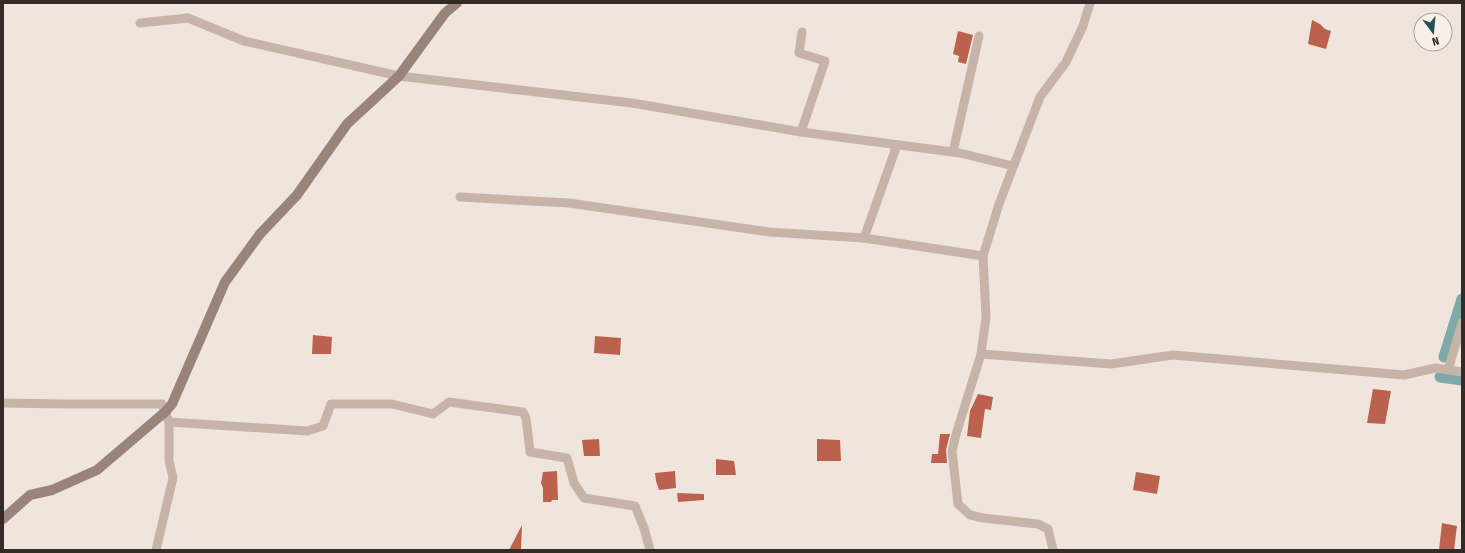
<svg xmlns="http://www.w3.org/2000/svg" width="1465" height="553" font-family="'Fira Sans Condensed',sans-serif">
<rect width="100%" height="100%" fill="#f0e5dc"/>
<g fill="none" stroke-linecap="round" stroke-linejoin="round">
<!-- canal -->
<g stroke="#7daaa9" stroke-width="11">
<path d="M1444,357L1462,299"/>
<path d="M1440,377L1462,380"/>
</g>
</g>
<!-- building -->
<g fill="#bb614e">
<path d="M1312,20L1320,24L1325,29L1331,31L1326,49L1308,44Z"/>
<path d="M958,31L973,35L966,64L958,62L959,56L953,54Z"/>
<path d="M313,335L332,337L331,354H312Z"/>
<path d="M595,336L621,338L620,355L594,353Z"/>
<path d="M1373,389L1391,391L1385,424L1367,423Z"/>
<path d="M978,394L993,397L991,410L985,409L981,438L967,436L970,411Z"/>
<path d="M940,434H950L946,450L947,463H931L932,454H938Z"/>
<path d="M599,439L600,456H584L582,440Z"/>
<path d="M817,439L840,440L841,461H817Z"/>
<path d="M716,459L734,461L736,475H716Z"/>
<path d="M557,471L558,500H552L551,502H543V488L541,483L543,472Z"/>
<path d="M675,471L676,488L659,490L656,481L655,473Z"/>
<path d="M1136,472L1160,476L1157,494L1133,490Z"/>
<path d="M677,493L704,494V500L678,502Z"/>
<path d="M1442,523L1457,526L1454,550H1439Z"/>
<path d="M522,525L521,550H509Z"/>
</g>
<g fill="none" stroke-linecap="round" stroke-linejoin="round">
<!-- street -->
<g stroke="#c7b4a9" stroke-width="9">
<path d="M140,23L188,18L244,41L399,76L632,103L801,132L960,153L1013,166"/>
<path d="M801,132L825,61L799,53L802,32"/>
<path d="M953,152L979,36"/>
<path d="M460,197L569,203L769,232L864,238L983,256L986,317L981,354"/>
<path d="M864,238L897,145"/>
<path d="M983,256L999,204L1040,97L1066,62L1083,26L1090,3"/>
<path d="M1448,370L1462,323"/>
<path d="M3,403L64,404H162L169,422L307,431L323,426L331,404H392L433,414L449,402L523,412L526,418L530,452L567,458L574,483L584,498L635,506L644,528L650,550"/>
<path d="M156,550L173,478L169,461V422"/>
<path d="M1053,550L1048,529L1038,524L983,518L970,515L958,504L952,451L957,431L981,354L1111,364L1173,355L1404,375L1436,368L1462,372"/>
</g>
<!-- secondary -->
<path stroke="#9a847a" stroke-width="10" d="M3,519L30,495L52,490L97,470L165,412L172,404L225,282L260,234L297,195L347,124L399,76L445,13L457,3"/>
</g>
<!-- border -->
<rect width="1465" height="553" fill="none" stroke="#342b28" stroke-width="8"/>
<!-- north arrow -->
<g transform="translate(1433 32) rotate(164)"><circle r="19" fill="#f8efe8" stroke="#aaa19b"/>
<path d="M0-3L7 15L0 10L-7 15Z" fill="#215252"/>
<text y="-6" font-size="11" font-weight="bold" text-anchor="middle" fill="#342b28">N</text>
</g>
</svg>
